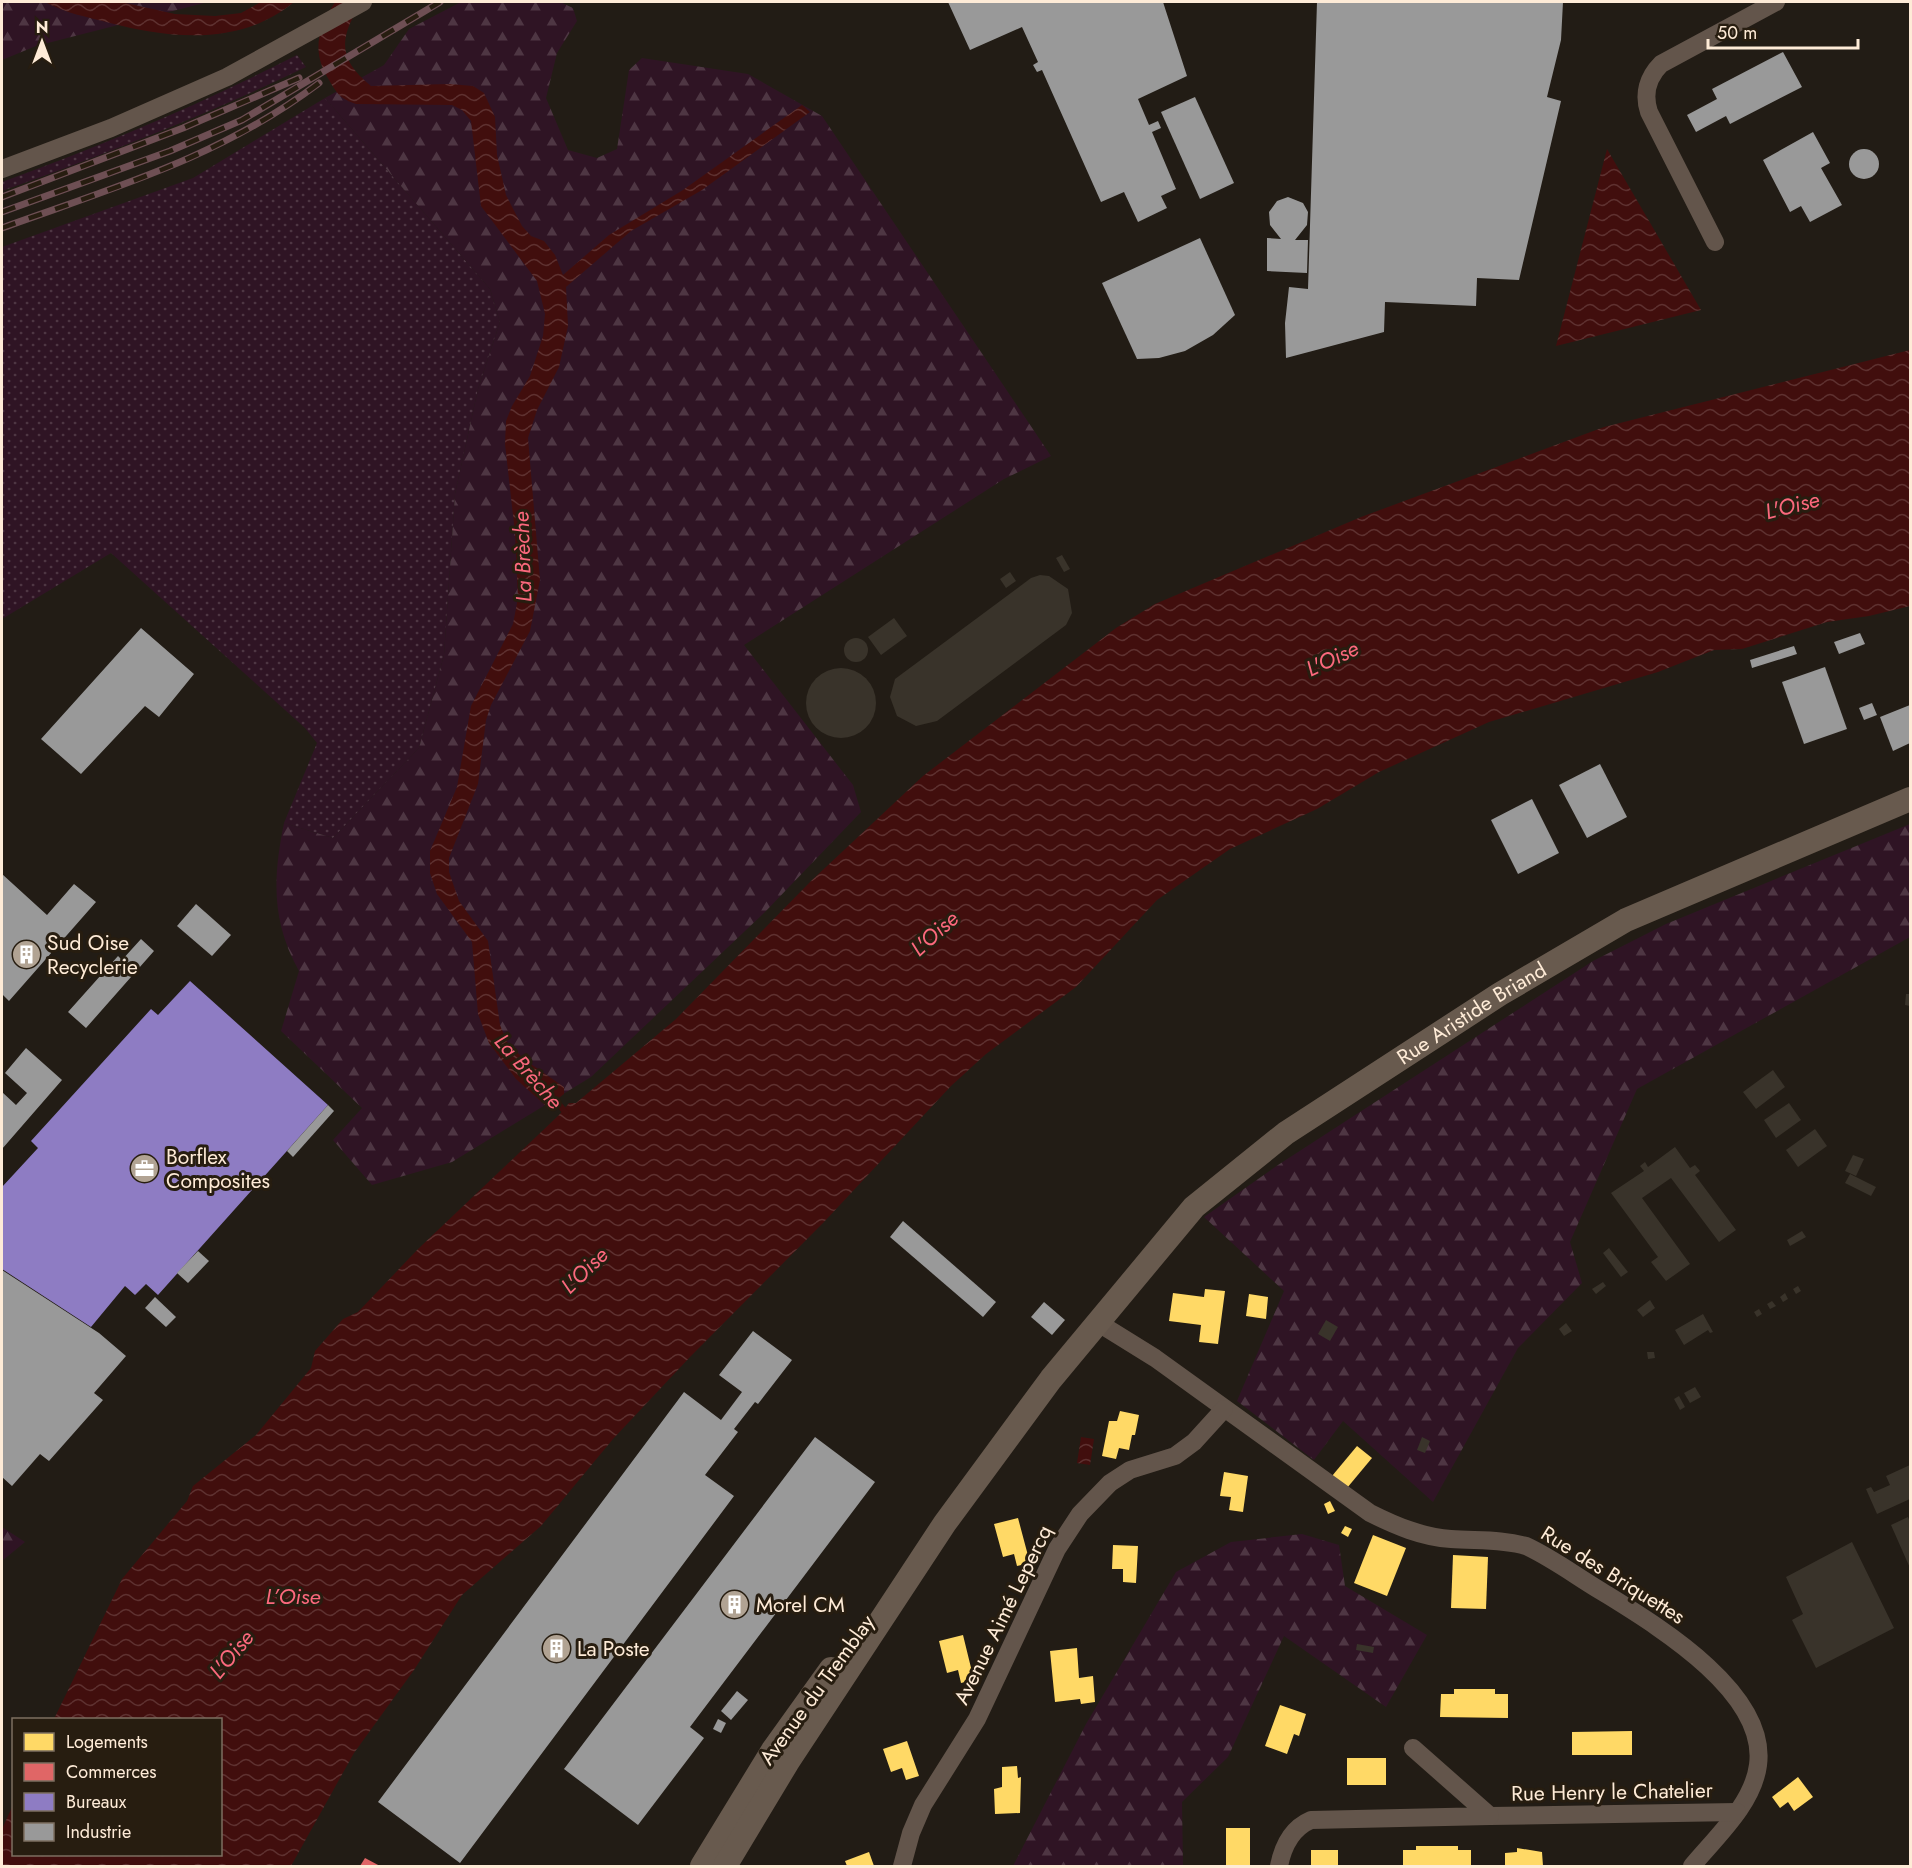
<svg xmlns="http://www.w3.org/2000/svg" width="1912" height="1868" font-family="Jost,sans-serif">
<defs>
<pattern id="grass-dots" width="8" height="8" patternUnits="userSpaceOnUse" patternTransform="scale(1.5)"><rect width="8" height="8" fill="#2f1424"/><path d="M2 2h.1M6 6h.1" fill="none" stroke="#4e3643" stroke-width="1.8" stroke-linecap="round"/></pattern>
<pattern id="forest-firs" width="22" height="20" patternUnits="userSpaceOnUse" patternTransform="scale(1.5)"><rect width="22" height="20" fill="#2f1424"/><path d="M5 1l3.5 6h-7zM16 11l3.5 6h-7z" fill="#4e3643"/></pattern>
<pattern id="water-waves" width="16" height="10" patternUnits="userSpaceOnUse" patternTransform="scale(1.5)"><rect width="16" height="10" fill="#410e0d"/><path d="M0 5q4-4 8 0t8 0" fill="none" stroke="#5e3130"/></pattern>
</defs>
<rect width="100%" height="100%" fill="#221c15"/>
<!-- grass -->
<g fill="url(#grass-dots)">
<path d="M297,55L306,67C207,115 105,154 2,191V182C103,145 201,104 297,55Z"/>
<path d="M325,98L490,289L500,322L478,389L455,494L444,655L419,748L333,838L284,823L317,743L305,728L111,553L2,619V247L193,178Z"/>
</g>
<!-- forest -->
<g fill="url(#forest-firs)">
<path d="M2,2H208L36,46L2,60Z"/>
<path d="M461,2H560L573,8L577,21L557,53L546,98L568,150L597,158L617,149L629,70L642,58L748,74L822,116L1051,456L1004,479L744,645L853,785L861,812L765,912L591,1077L452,1162L372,1185L333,1140L362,1108L281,1031L299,971C271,921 273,877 284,823L333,838L419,748L444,655L455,494L478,389L500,322L490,289L325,98L384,65L409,29Z"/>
<path d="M1910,824V937L1637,1089L1570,1242L1582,1283L1518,1348L1433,1502L1343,1421L1314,1460L1237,1401L1284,1291L1204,1217L1278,1165L1593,961L1666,924Z"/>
<path d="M2,1527L25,1542L2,1561Z"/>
<path d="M1302,1534L1339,1545L1345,1586L1427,1635L1386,1707L1284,1636L1228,1757L1182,1802L1183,1866H1013L1086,1724L1176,1572L1231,1542Z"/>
</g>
<!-- water -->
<g fill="url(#water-waves)">
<path d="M45,2H121L175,14L215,16L241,13L261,2H294C241,46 172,39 110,23C87,17 65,13 45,2Z"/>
<path d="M335,2H362C340,36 336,58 371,86L450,84L473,86L484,93L495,117L497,155L506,195L522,226L531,236L544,241L555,255L563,275L609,235L683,190L802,105L810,112L702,190L631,231L566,287L568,326L559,367L537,410L528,438L540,580L530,631L491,705L486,720L478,784L449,858V872L459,901L488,941L500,1025L507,1042L525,1060L564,1087V1094L547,1107L516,1079L489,1043L478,1014L472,942L437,894L430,873V851L457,787L471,706L513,624L518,598L515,533L505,444L506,421L512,406L530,376L543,336L545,314L537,281L481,206L471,121L462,110L452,105L356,104C341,99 337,94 329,80C311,52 318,28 335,2Z"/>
<path d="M1607,149L1701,310L1556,346Z"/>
<path d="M1910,350V606L1869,616L1827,622L1742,649L1714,650L1658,672L1489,722L1379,772L1317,809L1230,849L1157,900L1076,987L986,1054L951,1086L824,1222L690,1357L613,1439L541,1526L462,1595L414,1670L354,1753L291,1866H2V1829L13,1805L14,1854H220V1720L54,1719L122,1579L187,1501L193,1486L256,1435L311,1368L315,1351L343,1319L358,1312L418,1249L559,1115L569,1103H576L676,1019L811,881L923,776L1116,628L1155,604L1361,517L1604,427Z"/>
<path d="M1081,1437L1094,1439L1090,1465L1077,1463Z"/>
</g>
<!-- homes -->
<g fill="#ffd966">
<path d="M1205,1289L1225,1291L1218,1344L1199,1342L1201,1325L1169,1321L1173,1293L1204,1297Z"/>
<path d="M1249,1294L1268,1297L1266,1319L1246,1316Z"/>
<path d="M1120,1411L1139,1415L1135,1435H1132L1129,1450L1119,1448L1116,1459L1102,1456L1109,1421H1117Z"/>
<path d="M1357,1446L1372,1458L1347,1488L1332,1476Z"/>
<path d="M1224,1472L1248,1476L1243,1512L1229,1510L1231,1497L1220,1496Z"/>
<path d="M1330,1501L1335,1511L1328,1514L1324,1504Z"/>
<path d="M1018,1518L1030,1563L1017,1566L1014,1554L1003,1557L994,1524Z"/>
<path d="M1345,1526L1352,1529L1348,1537L1341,1533Z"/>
<path d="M1373,1535L1406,1548L1387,1596L1354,1583Z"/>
<path d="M1113,1545L1138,1546L1136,1583L1123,1582V1569H1112Z"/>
<path d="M1453,1555L1488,1557L1486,1609L1451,1608Z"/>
<path d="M963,1635L974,1680L961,1683L958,1670L947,1673L939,1641Z"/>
<path d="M1077,1648L1079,1678L1093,1676L1095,1702L1081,1704L1080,1699L1055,1702L1050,1651Z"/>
<path d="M1454,1689H1495V1694H1508V1718L1440,1717L1441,1694H1454Z"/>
<path d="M1280,1705L1306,1714L1299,1736L1294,1734L1287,1754L1265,1746Z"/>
<path d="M1632,1731V1755H1572V1732Z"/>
<path d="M907,1741L919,1776L906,1780L902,1768L891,1772L883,1749Z"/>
<rect x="1347" y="1758" width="39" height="27"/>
<path d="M1017,1766L1018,1778L1021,1777L1020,1813L995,1814L994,1789L1002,1787V1767Z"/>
<path d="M1798,1777L1813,1797L1794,1811L1788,1802L1780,1808L1772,1797Z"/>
<rect x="1226" y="1828" width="24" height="38"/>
<path d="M1416,1846H1458V1850H1471V1866H1403V1850H1416Z"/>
<path d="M1517,1848L1542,1852L1543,1866H1505V1853L1517,1852Z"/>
<rect x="1311" y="1850" width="27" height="16"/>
<path d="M869,1852L874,1866H847L845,1861Z"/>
</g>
<!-- shops -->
<path fill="#e06666" d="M365,1858L380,1866H360Z"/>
<!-- offices -->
<path fill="#8e7cc3" d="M190,981L328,1105L158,1295L146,1284L135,1295L125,1286L91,1327L2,1269V1187L38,1148L31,1141L151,1009L158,1015Z"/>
<!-- industry -->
<g fill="#999">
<path d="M948,2H1163L1187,76L1138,99L1149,125L1158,121L1161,128L1152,132L1176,189L1161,196L1167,208L1138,222L1124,192L1101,202L1042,70L1037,72L1033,65L1038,62L1022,27L970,50Z"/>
<path d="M1317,2H1563L1561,40L1547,97L1561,101L1519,280L1477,278L1476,306L1385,302L1384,332L1286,358L1285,323L1289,287L1308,289Z"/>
<path d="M1783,52L1802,87L1730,124L1726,116L1696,132L1687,115L1717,99L1712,89Z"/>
<path d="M1195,97L1234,183L1200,199L1161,112Z"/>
<path d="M1813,132L1830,163L1821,168L1842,205L1810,222L1801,206L1790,212L1763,160Z"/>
<circle cx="1864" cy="164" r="15"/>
<path d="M1288,197L1303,203L1308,212L1307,225L1295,240H1308L1307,273L1267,271V238L1281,239L1270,225L1269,212L1277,201Z"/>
<path d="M1200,238L1235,315L1213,335L1185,351L1159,358L1137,359L1102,283Z"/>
<path d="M141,628L194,674L159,717L145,706L81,774L41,739Z"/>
<path d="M1860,633L1865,644L1839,654L1834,642Z"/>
<path d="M1794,646L1797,654L1752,668L1750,660Z"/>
<path d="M1825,667L1847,729L1804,744L1782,682Z"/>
<path d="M1872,703L1877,715L1864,720L1859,708Z"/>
<path d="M1910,705V743L1893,751L1880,717Z"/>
<path d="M1600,764L1627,817L1587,838L1559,785Z"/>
<path d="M1532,799L1559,853L1518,874L1491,820Z"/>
<path d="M2,874L47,915L74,884L96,902L9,1001L2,994Z"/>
<path d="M196,904L231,935L212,956L177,926Z"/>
<path d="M141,939L154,951L86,1028L68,1012L118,956L122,960Z"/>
<path d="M26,1048L62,1080L2,1149V1092L16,1105L27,1093L5,1073Z"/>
<path d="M328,1105L334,1111L293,1157L287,1151Z"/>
<path d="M903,1221L996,1302L983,1317L890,1237Z"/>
<path d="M198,1251L209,1261L188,1283L177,1273Z"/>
<path d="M2,1270L99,1333L126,1356L94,1393L103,1400L49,1461L40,1454L12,1486L2,1477Z"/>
<path d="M155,1297L176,1317L166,1327L145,1308Z"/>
<path d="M1044,1302L1065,1320L1052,1335L1031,1317Z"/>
<path d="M753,1331L792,1360L758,1404L755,1402L734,1429L738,1432L705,1475L734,1496L460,1863L378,1802L684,1392L721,1420L742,1392L719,1375Z"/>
<path d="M815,1437L875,1482L690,1727L704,1738L638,1825L564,1769Z"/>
<path d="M737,1691L748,1700L731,1720L721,1711Z"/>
<path d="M718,1719L726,1723L721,1733L713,1729Z"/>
</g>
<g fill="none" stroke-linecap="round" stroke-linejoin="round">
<!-- stream -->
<path stroke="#410e0d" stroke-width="6" d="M552,1096L566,1113"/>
</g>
<!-- building -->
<g fill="#39332a">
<path d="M1062,555L1070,569L1064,572L1056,558Z"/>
<path d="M1010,572L1016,581L1006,588L1000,579Z"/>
<path d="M1040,575L1049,576L1068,589L1072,613L1066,625L937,721L916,726L897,716L890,697L895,679L1031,578Z"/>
<path d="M894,618L907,636L881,655L868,637Z"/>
<circle cx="856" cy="650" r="12"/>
<circle cx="841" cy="703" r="35"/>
<path d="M1906,994H1910V1006L1905,1005Z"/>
<path d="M1773,1070L1785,1087L1756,1109L1743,1092Z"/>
<path d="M1789,1103L1801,1120L1776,1138L1764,1120Z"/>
<path d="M1815,1129L1827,1146L1798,1167L1786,1150Z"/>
<path d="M1675,1147L1690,1168L1695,1165L1700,1171L1695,1175L1736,1230L1719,1242L1671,1178L1642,1198L1690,1264L1666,1281L1651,1262L1658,1257L1611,1193L1644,1171L1640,1166L1645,1162L1648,1167Z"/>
<path d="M1853,1155L1864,1159L1856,1176L1845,1171Z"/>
<path d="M1850,1174L1876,1187L1871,1196L1845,1183Z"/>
<path d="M1802,1231L1806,1237L1790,1246L1787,1240Z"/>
<path d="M1609,1248L1628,1272L1621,1277L1603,1253Z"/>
<path d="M1603,1282L1606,1286L1596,1294L1592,1289Z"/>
<path d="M1798,1286L1801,1291L1796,1294L1793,1289Z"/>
<path d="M1785,1293L1788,1299L1783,1302L1780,1297Z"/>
<path d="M1650,1300L1655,1308L1643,1317L1637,1310Z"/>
<path d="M1772,1301L1776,1306L1770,1309L1767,1304Z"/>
<path d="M1759,1309L1762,1314L1757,1317L1754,1312Z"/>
<path d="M1703,1314L1713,1332L1710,1333L1708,1330L1684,1345L1675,1330Z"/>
<path d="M1326,1320L1338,1327L1330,1341L1318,1334Z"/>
<path d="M1566,1323L1572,1331L1564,1336L1559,1329Z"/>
<path d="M1647,1352H1654L1655,1358L1648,1359Z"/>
<path d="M1695,1387L1701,1397L1690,1403L1684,1393Z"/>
<path d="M1679,1396L1685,1407L1680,1410L1674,1399Z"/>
<path d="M1422,1437L1430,1441L1425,1453L1417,1450Z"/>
<path d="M1910,1465V1499L1877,1514L1866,1489L1871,1487L1874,1492L1890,1485L1886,1476Z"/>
<path d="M1908,1517L1910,1522V1568L1891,1525Z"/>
<path d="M1852,1542L1894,1628L1816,1668L1792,1620L1803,1614L1786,1577Z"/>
<path d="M1357,1644L1374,1647L1373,1653L1356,1650Z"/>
</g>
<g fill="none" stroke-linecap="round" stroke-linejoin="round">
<!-- minor -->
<g stroke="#63554b" stroke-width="18">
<path d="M2,169L111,128L227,77L363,2"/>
<path d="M1715,242L1649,112C1643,94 1648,77 1661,64L1776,2"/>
<path d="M1097,1322L1155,1358L1370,1513C1396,1526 1422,1537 1451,1539C1476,1541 1502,1539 1526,1546C1552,1558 1576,1576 1601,1591C1654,1624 1768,1691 1758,1765C1753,1804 1716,1837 1692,1866"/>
<path d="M1490,1816L1737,1812"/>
<path d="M902,1866L911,1833L923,1805L977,1719L1057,1549L1080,1514L1110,1483L1130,1470L1175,1456L1194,1442L1224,1409"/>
<path d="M1279,1866C1283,1846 1292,1828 1311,1820L1490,1816L1413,1748"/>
</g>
<!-- secondary -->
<g stroke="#685a4e" stroke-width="24">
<path d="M702,1866L773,1750L831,1669"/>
<path id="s1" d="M725,1866L787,1763L945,1523L1051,1379L1194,1207L1286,1133L1500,994L1626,920L1910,799"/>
</g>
<defs>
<g id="rail">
<path d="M2,197L183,128L299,78"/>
<path d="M2,212L170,151L242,120L440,2"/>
<path d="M2,228C115,187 221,157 319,83"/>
</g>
</defs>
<!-- rail casing -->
<use href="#rail" stroke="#6e4f54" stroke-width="7"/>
<!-- rail -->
<use href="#rail" stroke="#271d10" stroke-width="4.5" stroke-dasharray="14" stroke-linecap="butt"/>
</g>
<!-- icons -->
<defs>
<symbol id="building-disc" viewBox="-11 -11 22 22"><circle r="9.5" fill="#b1a393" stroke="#271d10"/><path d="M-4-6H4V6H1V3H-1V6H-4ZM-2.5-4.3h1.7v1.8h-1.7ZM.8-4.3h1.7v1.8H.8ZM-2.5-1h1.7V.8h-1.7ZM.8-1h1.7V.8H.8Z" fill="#fff"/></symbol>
<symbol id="office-disc" viewBox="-11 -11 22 22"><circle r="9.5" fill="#b1a393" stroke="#271d10"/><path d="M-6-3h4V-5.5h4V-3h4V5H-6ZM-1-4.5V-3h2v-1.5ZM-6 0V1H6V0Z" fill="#fff"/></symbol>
</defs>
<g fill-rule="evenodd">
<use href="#building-disc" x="10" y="938" width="33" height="33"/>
<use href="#office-disc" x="128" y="1152" width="33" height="33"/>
<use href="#building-disc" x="718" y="1588" width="33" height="33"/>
<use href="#building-disc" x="540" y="1632" width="33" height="33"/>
</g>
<g text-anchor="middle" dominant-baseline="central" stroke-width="6" stroke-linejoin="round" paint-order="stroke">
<!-- poi labels -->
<g font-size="21" fill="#feebd7" stroke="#271d10" text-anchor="start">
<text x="47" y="943">Sud Oise<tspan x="47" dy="24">Recyclerie</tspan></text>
<text x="166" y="1157">Borflex<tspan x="166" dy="24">Composites</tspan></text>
<text x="756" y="1605">Morel CM</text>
<text x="577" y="1649">La Poste</text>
</g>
<!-- street labels -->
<g font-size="21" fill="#feebd7" stroke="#271d10">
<text stroke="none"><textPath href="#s1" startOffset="1149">Rue Aristide Briand</textPath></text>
<text transform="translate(1613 1575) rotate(32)">Rue des Briquettes</text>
<text transform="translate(1003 1615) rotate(-64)">Avenue Aimé Lepercq</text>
<text transform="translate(817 1690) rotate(-54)">Avenue du Tremblay</text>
<text transform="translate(1612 1792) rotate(-1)">Rue Henry le Chatelier</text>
</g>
<!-- water labels -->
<g font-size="22" font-style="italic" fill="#fb687d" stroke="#271d10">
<text transform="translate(1792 505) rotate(-14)">L'Oise</text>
<text transform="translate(522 557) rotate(-92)">La Brèche</text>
<text transform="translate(1332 658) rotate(-25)">L'Oise</text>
<text transform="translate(934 933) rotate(-42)">L'Oise</text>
<text transform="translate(529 1071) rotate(49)">La Brèche</text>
<text transform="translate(584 1270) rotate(-44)">L'Oise</text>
<text x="293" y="1596">L’Oise</text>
<text transform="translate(231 1654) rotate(-50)">L'Oise</text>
</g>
</g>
<!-- border -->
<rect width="1912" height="1868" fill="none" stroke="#feebd7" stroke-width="6"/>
<!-- legend -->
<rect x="12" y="1718" width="210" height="138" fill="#271d10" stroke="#7d6f60" stroke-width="1.5"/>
<rect x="24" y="1733" width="30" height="18" fill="#ffd966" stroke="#7d6f60" stroke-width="1.5"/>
<text x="66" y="1748" font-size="18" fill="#feebd7">Logements</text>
<rect x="24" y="1763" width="30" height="18" fill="#e06666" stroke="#7d6f60" stroke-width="1.5"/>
<text x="66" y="1778" font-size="18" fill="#feebd7">Commerces</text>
<rect x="24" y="1793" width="30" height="18" fill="#8e7cc3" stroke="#7d6f60" stroke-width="1.5"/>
<text x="66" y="1808" font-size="18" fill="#feebd7">Bureaux</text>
<rect x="24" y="1823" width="30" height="18" fill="#999999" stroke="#7d6f60" stroke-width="1.5"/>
<text x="66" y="1838" font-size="18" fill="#feebd7">Industrie</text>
<!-- north arrow -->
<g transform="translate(42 42)" stroke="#271d10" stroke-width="4.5" paint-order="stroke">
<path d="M0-4.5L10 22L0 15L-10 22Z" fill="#feebd7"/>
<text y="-9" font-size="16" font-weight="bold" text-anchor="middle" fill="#feebd7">N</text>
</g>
<!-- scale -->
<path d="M1708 39v9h150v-9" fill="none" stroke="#feebd7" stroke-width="3"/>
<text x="1717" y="39" font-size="18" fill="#feebd7" stroke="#271d10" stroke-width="4.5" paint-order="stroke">50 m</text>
</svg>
